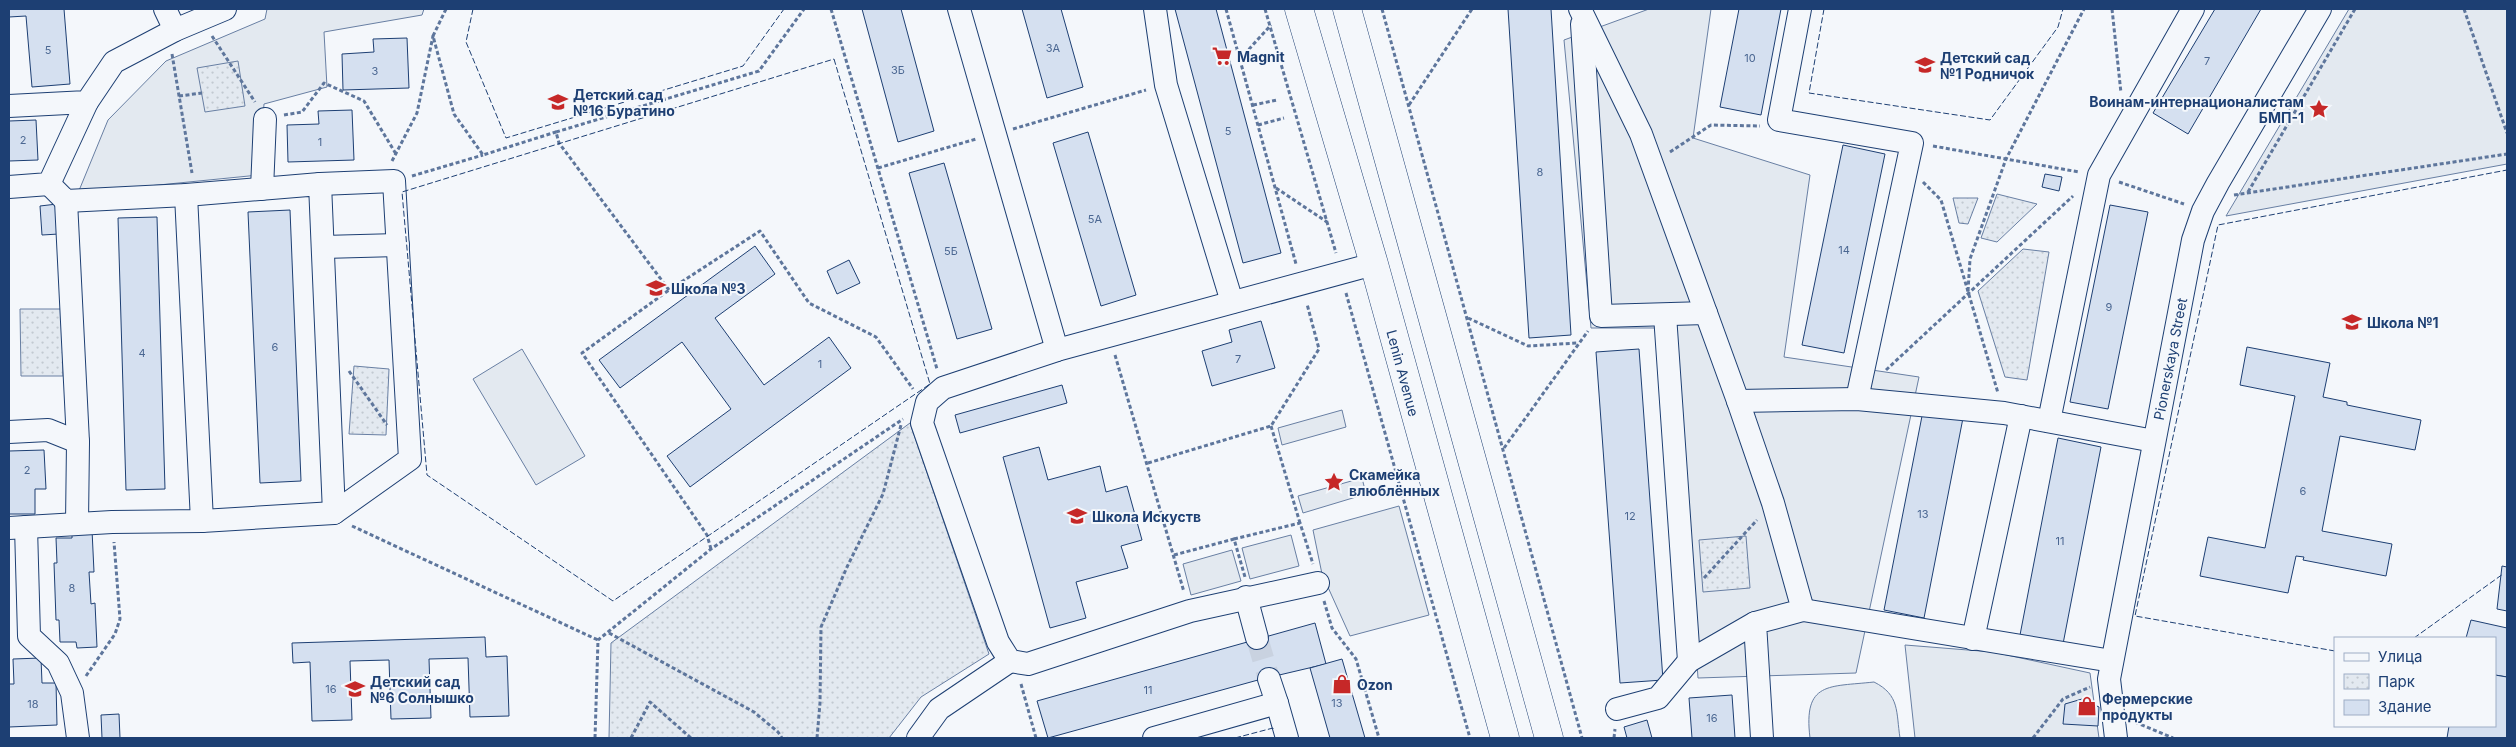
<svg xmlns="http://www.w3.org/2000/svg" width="2516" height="747" font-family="Inter,sans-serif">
<defs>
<pattern id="park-dots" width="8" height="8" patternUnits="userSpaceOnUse" patternTransform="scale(1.25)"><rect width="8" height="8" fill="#e3e9f0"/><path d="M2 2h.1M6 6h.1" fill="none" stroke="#c2c9d1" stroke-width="1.8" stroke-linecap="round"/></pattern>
</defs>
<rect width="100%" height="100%" fill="#f4f7fb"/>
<!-- green -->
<g fill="#e3e9f0" stroke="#687fa3">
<path d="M267,9H424L422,15L324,32L327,87L264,104L259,175L78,193L108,120L166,61L265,19Z"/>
<path d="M1649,9H1711L1693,138L1810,175L1784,357L1919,377L1856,673L1698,678L1674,328H1591L1564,40Z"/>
<path d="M2349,9H2507V164L2226,216Z"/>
<path d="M522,349L585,456L536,485L473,379Z"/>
<path d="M1342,410L1346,427L1282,445L1278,428Z"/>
<path d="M1362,478L1366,494L1303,513L1298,496Z"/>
<path d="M1399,506L1429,615L1350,636L1322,574L1313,530Z"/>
<path d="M1291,535L1299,566L1250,579L1242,548Z"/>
<path d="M1232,550L1241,581L1191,595L1183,564Z"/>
<path d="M1905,645L1993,652L2090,673L2099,738H1915Z"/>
<path d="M1874,682C1900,695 1896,712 1900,738H1810C1803,681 1829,687 1874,682Z"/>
</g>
<!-- park -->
<g fill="url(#park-dots)" stroke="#687fa3">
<path d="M238,61L245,106L205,112L197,68Z"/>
<path d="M1997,194L2037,204L1997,242L1981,238Z"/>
<path d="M1953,198H1978L1968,224L1959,223Z"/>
<path d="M2023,249L2049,252L2027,380L2005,377L1978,291Z"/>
<path d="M20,309H63V376H21Z"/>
<path d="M354,366L389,369L386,435L349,434Z"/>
<path d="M910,423L989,654L921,697L889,738H609L611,643Z"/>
<path d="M1746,536L1750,588L1703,592L1699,540Z"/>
</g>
<!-- building -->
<g fill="#d5e0f0" stroke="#1d3f73">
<path d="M9,9H64L70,84L32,87L26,16L9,17Z"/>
<path d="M862,9H901L934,131L898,142Z"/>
<path d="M1022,9H1061L1083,87L1047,98Z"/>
<path d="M1175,9H1216L1281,253L1243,263Z"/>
<path d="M1508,9H1551L1571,335L1529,338Z"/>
<path d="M1739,9H1781L1761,115L1720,107Z"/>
<path d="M2215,9H2261L2188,134L2153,113Z"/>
<path d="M407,38L409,88L343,90L342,54L374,52L373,39Z"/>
<path d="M352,110L354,160L288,162L287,125L319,124L318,111Z"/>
<path d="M36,120L38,160L9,161V121Z"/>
<path d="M1088,132L1136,295L1101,306L1053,143Z"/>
<path d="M1843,145L1885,154L1844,353L1802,345Z"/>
<path d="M944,163L992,329L957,339L909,173Z"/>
<path d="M2045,174L2062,177L2059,191L2042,187Z"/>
<path d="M57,204L59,234L42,235L40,206Z"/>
<path d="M2110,205L2148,212L2108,409L2070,402Z"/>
<path d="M290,210L301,481L260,483L248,212Z"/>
<path d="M157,217L165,489L126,490L118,218Z"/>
<path d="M755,246L775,274L715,318L764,385L829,337L851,368L690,487L667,456L731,409L682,342L620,388L599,360Z"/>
<path d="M849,260L860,283L837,294L827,271Z"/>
<path d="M1261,321L1275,368L1212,386L1202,351L1232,342L1229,330Z"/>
<path d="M2247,347L2330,363L2323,397L2347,402V405L2421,420L2415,450L2340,436L2322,531L2392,544L2386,576L2303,560L2304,557L2296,556L2288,593L2200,576L2208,537L2265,548L2295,396L2240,385Z"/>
<path d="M1639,349L1663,680L1620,683L1596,352Z"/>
<path d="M1062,385L1067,403L960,433L955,415Z"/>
<path d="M1923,411L1963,418L1924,618L1884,610Z"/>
<path d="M2058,438L2101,447L2063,644L2020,635Z"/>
<path d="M1039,447L1048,480L1100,466L1106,492L1127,486L1142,540L1121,546L1128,568L1076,582L1086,618L1050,628L1003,457Z"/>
<path d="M44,450L46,489H35V514H9V451Z"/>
<path d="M92,530L94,572H89L91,604L95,603L97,647L77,648L76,642H60L59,620H56L54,563H57L56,538H72V531Z"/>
<path d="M2502,566L2507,567V611L2497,609Z"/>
<path d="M2471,620L2507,628V677L2495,675V638H2466Z"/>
<path d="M1315,623L1326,664L1258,680L1048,738L1037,701Z"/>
<path d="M485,637L486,657L507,656L509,716L470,717L468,658L429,659L431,718L391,719L389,660L350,661L352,720L312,721L310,662L293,663L292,643Z"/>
<path d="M41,658L42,683H56L57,725L9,727V684H14L13,659Z"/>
<path d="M1342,659L1365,738H1330L1310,668Z"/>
<path d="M2495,675L2507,677V738H2447L2449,726H2495Z"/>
<path d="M1732,695L1735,738H1692L1689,698Z"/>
<path d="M2082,699L2099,707L2098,726L2063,724L2065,704Z"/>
<path d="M119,714L120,738H102L101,715Z"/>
<path d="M1647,720L1652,738H1627L1624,727Z"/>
</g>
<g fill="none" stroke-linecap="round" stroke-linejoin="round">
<!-- minor-tunnel -->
<path stroke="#c9d2e0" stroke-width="22" stroke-dasharray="22 11" stroke-linecap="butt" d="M1257,638L1269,679"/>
<defs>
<g id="minor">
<path d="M165,9L175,30"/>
<path d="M959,9L1057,350"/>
<path d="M1155,9L1166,85L1232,302"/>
<path d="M1580,9L1641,134L1738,401L1773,503L1803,610L1755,623L1762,738"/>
<path d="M1800,9L1779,120L1912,143L1857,399"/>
<path d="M1582,24L1601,316L1706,313"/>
<path d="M9,106L87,102L114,62L175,30L225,9"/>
<path d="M49,184L66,201L186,195L320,184L334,513"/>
<path d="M9,187L49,184L87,102"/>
<path d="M262,189L265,119"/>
<path d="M186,195L202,521"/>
<path d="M66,201L78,442"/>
<path d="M323,247L398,245"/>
<path d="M1665,315L1689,661"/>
<path d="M1738,401L1857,399L2004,413L2154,441"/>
<path d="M2049,421L2099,175L2193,9"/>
<path d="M9,432L48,430L78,442L77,523"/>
<path d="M26,527L29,636L58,663L72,693L78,738"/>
<path d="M9,528L112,522L202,521L334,513L410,459L394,181L320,184"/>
<path d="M1318,583L1190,611L1028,664L1010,661L998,642L922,423L927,402L943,388L1057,350L1374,264"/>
<path d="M1246,597L1257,638"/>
<path d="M1803,610L2112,661"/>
<path d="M1973,639L2021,416"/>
<path d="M1269,679L1277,703"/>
<path d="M1617,709L1658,698L1689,661L1755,623"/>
<path d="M918,738L939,709L1010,661"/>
<path d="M1154,738L1277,703L1287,738"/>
<path d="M2116,738L2109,679L2193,240L2203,211L2218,183L2320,9"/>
</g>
<g id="major">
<path d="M1299,9L1374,264L1505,738"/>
<path d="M1347,9L1549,738"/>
</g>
</defs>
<!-- minor casing -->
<use href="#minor" stroke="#1d3f73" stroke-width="24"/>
<!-- major casing -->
<use href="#major" stroke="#1d3f73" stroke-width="29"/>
<!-- path -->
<g stroke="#5e769c" stroke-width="3" stroke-dasharray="4 2.5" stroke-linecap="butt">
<path d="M446,9L433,36L454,114L483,155L556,132"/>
<path d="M831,9L937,369"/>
<path d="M1226,9L1296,264"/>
<path d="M1265,9L1336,253"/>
<path d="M1382,9L1582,738"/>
<path d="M2112,9L2121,93"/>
<path d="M2464,9L2507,133"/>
<path d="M212,36L255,102"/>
<path d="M172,54L192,173"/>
<path d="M1240,59L1271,25"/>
<path d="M179,96L202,93"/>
<path d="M1253,105L1277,100"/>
<path d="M1409,105L1472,9"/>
<path d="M284,115L302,112L324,83L364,101L396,154"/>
<path d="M1258,125L1284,118"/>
<path d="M1013,129L1146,90"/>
<path d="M1933,146L2079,172"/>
<path d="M1670,152L1711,125L1760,126"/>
<path d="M392,161L417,113L433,36"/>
<path d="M878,168L976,139"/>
<path d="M412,176L483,155"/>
<path d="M1923,182L1941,200L1998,393"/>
<path d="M2119,182L2184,204"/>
<path d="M1276,188L1327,222"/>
<path d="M2248,192L2355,9"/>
<path d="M2234,195L2507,154"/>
<path d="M669,290L559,143L556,132L759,71L804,9"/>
<path d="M1968,291L1970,259L2006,159L2084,9"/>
<path d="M1346,293L1470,738"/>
<path d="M1468,318L1528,346L1577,343"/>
<path d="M1115,355L1184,592"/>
<path d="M1886,370L2073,196"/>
<path d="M349,371L387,425"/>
<path d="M1271,426L1300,523"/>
<path d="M1504,448L1588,331"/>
<path d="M1148,463L1271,426L1319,349L1307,304"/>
<path d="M352,526L598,640"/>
<path d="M1234,539L1300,523L1313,564"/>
<path d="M711,549L707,535L582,353L669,290L760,231L809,303L876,337L913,389"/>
<path d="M1174,555L1234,539L1245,577"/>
<path d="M1704,578L1757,520"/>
<path d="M1324,601L1332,628L1356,659L1379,738"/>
<path d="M609,633L754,712L778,732L782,738"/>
<path d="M86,676L115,634L120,619L114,542"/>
<path d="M1021,684L1036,738"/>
<path d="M2135,722L2173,738"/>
<path d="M595,738L598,640L711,549L903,419"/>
<path d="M631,738L650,702L691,738"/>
<path d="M817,738L820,703L821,627L847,567L883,494L901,425"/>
<path d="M1614,738L1615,729"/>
<path d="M2033,738L2063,699L2090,687"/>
</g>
<!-- minor -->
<use href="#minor" stroke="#f4f7fb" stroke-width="22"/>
<!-- major -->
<use href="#major" stroke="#f4f7fb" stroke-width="28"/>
<!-- fence -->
<g stroke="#1d3f73" stroke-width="1" stroke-dasharray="6 2.5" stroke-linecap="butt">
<path d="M473,9L466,42L506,138L743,66L784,9"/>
<path d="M1824,9L1809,93L1990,120L2058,27L2063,9"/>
<path d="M834,59L930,384L613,601L427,475L402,192Z"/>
<path d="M2414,638L2503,574"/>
<path d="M2335,651L2135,616L2218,225L2507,170"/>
<path d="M1235,738L1273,728L1274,731"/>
</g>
</g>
<!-- icons -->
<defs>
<symbol id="supermarket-bare" viewBox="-9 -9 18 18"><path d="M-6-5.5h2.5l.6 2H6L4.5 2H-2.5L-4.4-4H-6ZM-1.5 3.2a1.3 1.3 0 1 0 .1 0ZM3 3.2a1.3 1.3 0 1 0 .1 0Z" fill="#c62828" stroke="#f4f7fb" stroke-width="2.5" paint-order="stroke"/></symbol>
<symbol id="school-bare" viewBox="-9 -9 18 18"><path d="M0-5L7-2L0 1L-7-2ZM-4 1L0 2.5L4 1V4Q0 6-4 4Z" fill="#c62828" stroke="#f4f7fb" stroke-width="2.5" paint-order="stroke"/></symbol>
<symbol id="sight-bare" viewBox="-9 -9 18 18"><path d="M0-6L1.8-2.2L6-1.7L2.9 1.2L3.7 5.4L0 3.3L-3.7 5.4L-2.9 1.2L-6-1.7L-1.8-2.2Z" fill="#c62828" stroke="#f4f7fb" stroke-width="2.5" paint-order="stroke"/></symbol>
<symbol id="shop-bare" viewBox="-9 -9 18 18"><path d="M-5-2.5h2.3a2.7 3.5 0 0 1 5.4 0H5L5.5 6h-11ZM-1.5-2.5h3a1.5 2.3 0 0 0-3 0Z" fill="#c62828" stroke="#f4f7fb" stroke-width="2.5" paint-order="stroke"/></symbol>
</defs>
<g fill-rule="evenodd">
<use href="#supermarket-bare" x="1208" y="42" width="28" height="28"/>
<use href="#school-bare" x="1911" y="51" width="28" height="28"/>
<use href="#school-bare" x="544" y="88" width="28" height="28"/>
<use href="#sight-bare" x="2305" y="95" width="28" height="28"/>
<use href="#school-bare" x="642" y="274" width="28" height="28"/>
<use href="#school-bare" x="2338" y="308" width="28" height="28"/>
<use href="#sight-bare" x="1320" y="468" width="28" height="28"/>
<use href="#school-bare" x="1063" y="502" width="28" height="28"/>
<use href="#shop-bare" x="1328" y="670" width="28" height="28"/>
<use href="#school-bare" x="341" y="675" width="28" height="28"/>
<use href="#shop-bare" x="2073" y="692" width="28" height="28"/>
</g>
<g text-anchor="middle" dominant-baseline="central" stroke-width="4" stroke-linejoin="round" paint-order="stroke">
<!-- number labels -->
<g font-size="11" fill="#4b6792">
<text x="1053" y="48">3А</text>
<text x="48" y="50">5</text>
<text x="1750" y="58">10</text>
<text x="2207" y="61">7</text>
<text x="898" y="70">3Б</text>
<text x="375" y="71">3</text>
<text x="1228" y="131">5</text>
<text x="23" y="140">2</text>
<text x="320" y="142">1</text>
<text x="1540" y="172">8</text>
<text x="1095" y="219">5А</text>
<text x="1844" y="250">14</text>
<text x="951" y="251">5Б</text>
<text x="2109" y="307">9</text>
<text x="275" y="347">6</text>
<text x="142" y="353">4</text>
<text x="1238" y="359">7</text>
<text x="820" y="364">1</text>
<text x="27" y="470">2</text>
<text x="2303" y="491">6</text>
<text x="1923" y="514">13</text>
<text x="1630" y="516">12</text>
<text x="2060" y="541">11</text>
<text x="72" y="588">8</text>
<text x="331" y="689">16</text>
<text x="1148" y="690">11</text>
<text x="1337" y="703">13</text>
<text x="33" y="704">18</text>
<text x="1712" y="718">16</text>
</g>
<!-- poi labels -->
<g font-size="14" font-weight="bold" fill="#1d3f73" stroke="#f4f7fb" text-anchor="start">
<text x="1237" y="56">Magnit</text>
<text x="1940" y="57">Детский сад<tspan x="1940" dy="16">№1 Родничок</tspan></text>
<text x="573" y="94">Детский сад<tspan x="573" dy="16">№16 Буратино</tspan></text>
<text x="2304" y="101" text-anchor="end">Воинам-интернационалистам<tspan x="2304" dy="16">БМП-1</tspan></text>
<text x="671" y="288">Школа №3</text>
<text x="2367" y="322">Школа №1</text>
<text x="1349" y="474">Скамейка<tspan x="1349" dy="16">влюблённых</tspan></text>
<text x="1092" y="516">Школа Искуств</text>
<text x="370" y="681">Детский сад<tspan x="370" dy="16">№6 Солнышко</tspan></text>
<text x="1357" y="684">Ozon</text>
<text x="2102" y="698">Фермерские<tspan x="2102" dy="16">продукты</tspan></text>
</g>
<!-- street labels -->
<g font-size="14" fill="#1d3f73" stroke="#f4f7fb">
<text transform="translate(2170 359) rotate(-79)">Pionerskaya Street</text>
<text transform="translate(1403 373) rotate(75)">Lenin Avenue</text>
</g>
</g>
<!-- border -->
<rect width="2516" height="747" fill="none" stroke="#1d3f73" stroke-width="20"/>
<!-- legend -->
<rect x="2334" y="637" width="162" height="90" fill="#f4f7fb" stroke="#9eadc5"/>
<rect x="2344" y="653" width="25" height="8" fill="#f4f7fb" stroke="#9eadc5"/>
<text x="2378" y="662" font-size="15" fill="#1d3f73">Улица</text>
<rect x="2344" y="674" width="25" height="15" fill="url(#park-dots)" stroke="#9eadc5"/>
<text x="2378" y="687" font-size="15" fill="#1d3f73">Парк</text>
<rect x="2344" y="700" width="25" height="15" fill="#d5e0f0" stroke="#9eadc5"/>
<text x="2378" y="712" font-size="15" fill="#1d3f73">Здание</text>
</svg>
